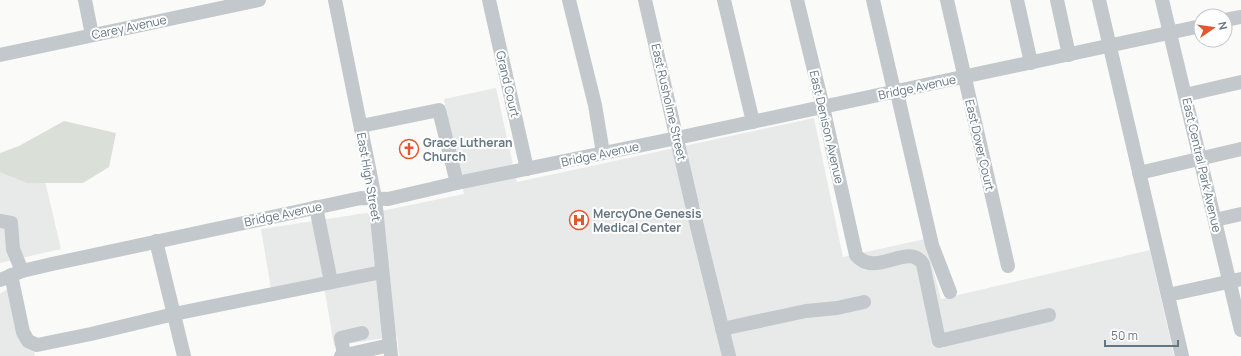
<svg xmlns="http://www.w3.org/2000/svg" width="1241" height="356" font-family="Manrope,sans-serif">
<rect width="100%" height="100%" fill="#fafaf8"/>
<!-- built -->
<g fill="#e8e9e9">
<path d="M496,88L517,182L814,118L843,257L925,239L941,299L1150,250L1174,356H399L397,336L334,346L323,280L271,289L261,229L386,210L464,194L444,99Z"/>
<path d="M38,151L61,249L0,263V162Z"/>
<path d="M18,282L35,356H0V294Z"/>
</g>
<!-- green -->
<path fill="#dadfd7" d="M64,121L116,133L109,167L83,183H27L0,172V153L19,146Z"/>
<g fill="none" stroke-linecap="round" stroke-linejoin="round">
<!-- minor -->
<g stroke="#c3c8cc" stroke-width="14">
<path d="M85,0L92,35"/>
<path d="M335,0L375,198L391,356"/>
<path d="M489,0L527,169"/>
<path d="M569,0L595,105L603,153"/>
<path d="M645,0L692,205"/>
<path d="M724,0L753,122"/>
<path d="M797,0L823,107L856,255C876,279 908,241 923,264L939,341L1049,315"/>
<path d="M873,0L893,86L898,97L932,245L950,292"/>
<path d="M947,0L1008,266"/>
<path d="M1017,0L1031,63"/>
<path d="M1057,0L1069,55"/>
<path d="M1099,0L1182,356"/>
<path d="M1162,0L1241,330"/>
<path d="M1225,20L1241,17"/>
<path d="M0,55L259,0"/>
<path d="M1185,95L1241,82"/>
<path d="M361,126L439,110L457,183"/>
<path d="M1139,173L1241,149"/>
<path d="M316,207L331,282"/>
<path d="M693,210L729,356"/>
<path d="M1215,220L1241,214"/>
<path d="M0,221L11,223L13,249L22,271"/>
<path d="M156,241L184,356"/>
<path d="M11,275L23,332L28,341L37,345L91,334L174,314L382,272"/>
<path d="M0,280L22,271L52,264L361,198L388,199L457,183L677,138L1201,26"/>
<path d="M1168,295L1241,279"/>
<path d="M722,329L806,311L837,308L864,302"/>
<path d="M344,355L341,338L362,333"/>
<path d="M341,356L390,345"/>
</g>
</g>
<!-- icons -->
<defs>
<symbol id="church-ring" viewBox="-11 -11 22 22"><circle r="9.5" fill="#fff" stroke="#e4572e" stroke-width="1.5"/><path d="M-1.2-6h2.4v3.5h3.3v2.4h-3.3V6h-2.4V-.1h-3.3v-2.4h3.3Z" fill="#e4572e"/></symbol>
<symbol id="hospital-ring" viewBox="-11 -11 22 22"><circle r="9.5" fill="#fff" stroke="#e4572e" stroke-width="1.5"/><path d="M-5-5h3v3.5h4V-5h3V5h-3V1.5h-4V5h-3Z" fill="#e4572e"/></symbol>
</defs>
<g fill-rule="evenodd">
<use href="#church-ring" x="398" y="138" width="22" height="22"/>
<use href="#hospital-ring" x="568" y="209" width="22" height="22"/>
</g>
<g text-anchor="middle" dominant-baseline="central" stroke-width="4" stroke-linejoin="round" paint-order="stroke">
<!-- street labels -->
<g font-size="12" fill="#657683" stroke="#fff">
<text transform="translate(129 27) rotate(-12)">Carey Avenue</text>
<text transform="translate(508 84) rotate(77)">Grand Court</text>
<text transform="translate(917 87) rotate(-12)">Bridge Avenue</text>
<text transform="translate(669 102) rotate(77)">East Rusholme Street</text>
<text transform="translate(827 127) rotate(77)">East Denison Avenue</text>
<text transform="translate(980 145) rotate(77)">East Dover Court</text>
<text transform="translate(600 154) rotate(-12)">Bridge Avenue</text>
<text transform="translate(1202 165) rotate(77)">East Central Park Avenue</text>
<text transform="translate(369 177) rotate(80)">East High Street</text>
<text transform="translate(283 214) rotate(-12)">Bridge Avenue</text>
</g>
<!-- poi labels -->
<g font-size="12" font-weight="bold" fill="#657683" stroke="#fff" text-anchor="start">
<text x="423" y="142">Grace Lutheran<tspan x="423" dy="14">Church</tspan></text>
<text x="593" y="213">MercyOne Genesis<tspan x="593" dy="14">Medical Center</tspan></text>
</g>
</g>
<!-- north arrow -->
<g transform="translate(1213 28) rotate(77)"><circle r="19" fill="#ffffff" stroke="#c1c8cd"/>
<path d="M0-3L7 15L0 10L-7 15Z" fill="#e4572e"/>
<text y="-6" font-size="11" font-weight="bold" text-anchor="middle" fill="#657683">N</text>
</g>
<!-- scale -->
<path d="M1105 340v6h73v-6" fill="none" stroke="#657683" stroke-width="2"/>
<text x="1111" y="340" font-size="12" fill="#657683" stroke="#ffffff" stroke-width="3" paint-order="stroke">50 m</text>
</svg>
